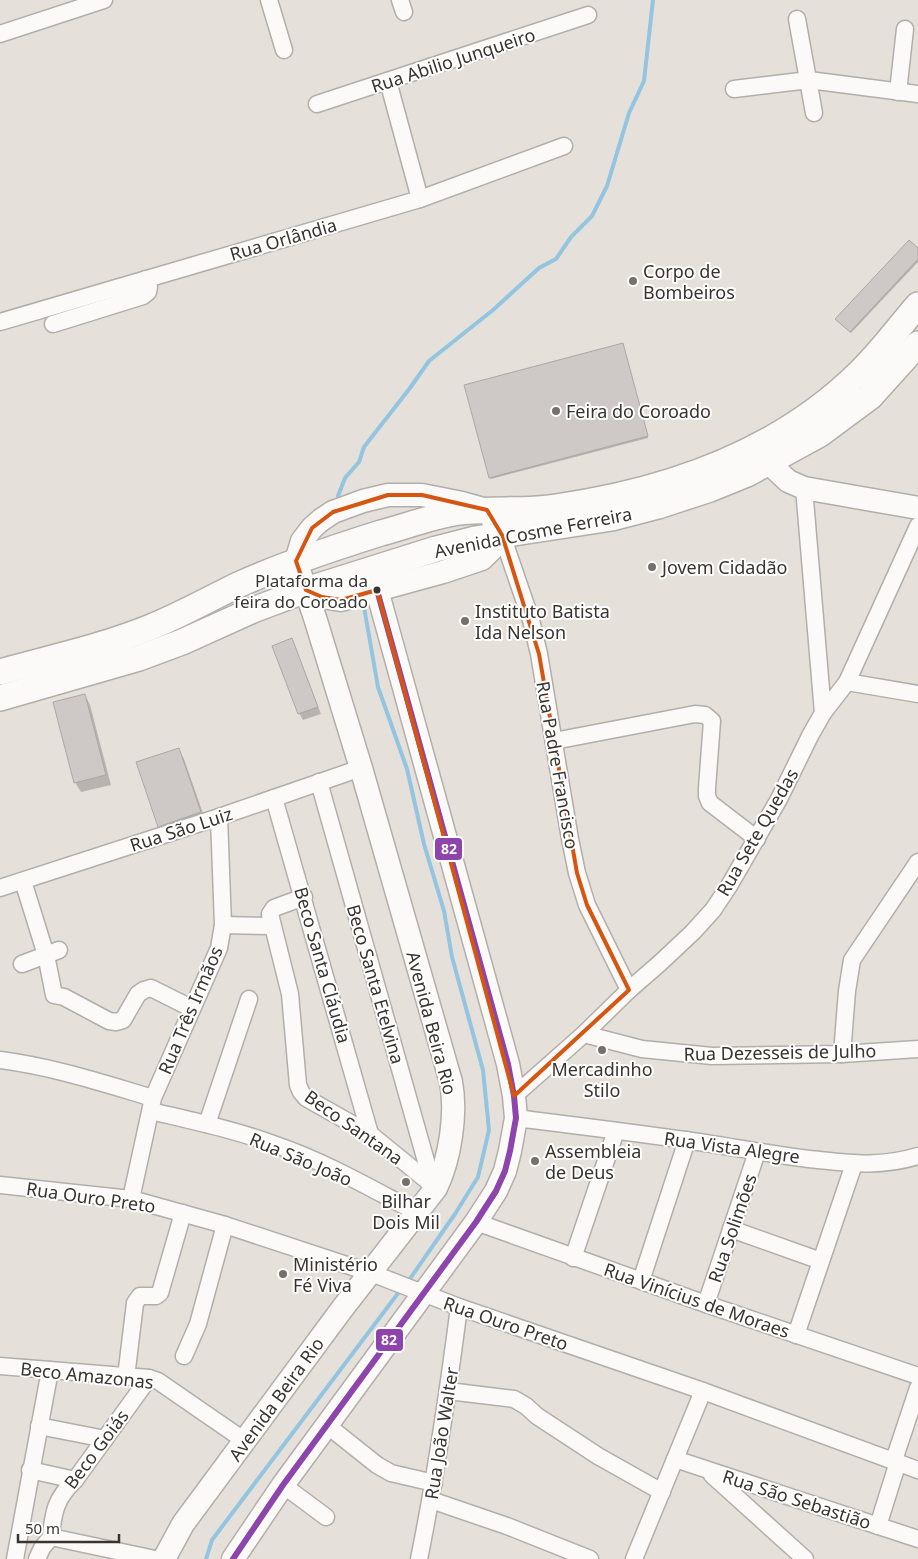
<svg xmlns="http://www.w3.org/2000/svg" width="918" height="1559" font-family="'Noto Sans',sans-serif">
<rect width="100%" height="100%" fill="#e6e0da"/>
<!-- shadow -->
<g fill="#0003">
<path d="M918,250V262L851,333L838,321Z"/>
<path d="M623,347L648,438L491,479L490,478Z"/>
<path d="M292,640L321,714L303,720L299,713Z"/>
<path d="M85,695L90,705L111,785L81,792L75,782Z"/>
<path d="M178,749L184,759L206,822L165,836L159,826Z"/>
</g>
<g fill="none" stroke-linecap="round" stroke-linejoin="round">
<!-- stream -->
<g stroke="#94c5e0" stroke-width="4">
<path d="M338,496L345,478L359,462L364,447L410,388L429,361L493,310L539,268L556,259L571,237L592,216L607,186L629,113L644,81L653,0"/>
<path d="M364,607L378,687L407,769L424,844L444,911L452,957L483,1070L489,1130L478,1177L455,1214L407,1283"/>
<path d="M206,1559L212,1540L402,1288"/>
</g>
</g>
<!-- building -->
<g fill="#cec8c7" stroke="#aca7a6">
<path d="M909,240L918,248V259L850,332L835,319Z"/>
<path d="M623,343L648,436L489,478L464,385Z"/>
<path d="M292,638L318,707L298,714L272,646Z"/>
<path d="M85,694L106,775L74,783L53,702Z"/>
<path d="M179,748L201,812L158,827L136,762Z"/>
</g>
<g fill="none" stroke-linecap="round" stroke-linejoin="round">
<defs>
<g id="street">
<path d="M269,0L284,50"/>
<path d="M400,0L404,12"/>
<path d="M797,19L814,113"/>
<path d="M0,34L104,0"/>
<path d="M388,81L420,199"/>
<path d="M734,89L809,80L918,94"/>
<path d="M898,92L905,29"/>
<path d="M317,104L588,15"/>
<path d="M0,322L420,199L564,146"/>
<path d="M53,324L143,296L148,292L149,287L146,279"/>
<path d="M502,535L531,620L539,654L570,839L577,873L587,905L629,990"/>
<path d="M847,682L918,526"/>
<path d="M823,713L847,682L918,694"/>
<path d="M554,741L695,714L705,715L712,721L707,788V796L710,803L757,839"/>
<path d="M319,782L433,1186"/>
<path d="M274,798L370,1134"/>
<path d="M23,881L46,955L54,995L64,997L109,1021L116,1022L123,1020L138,994L144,990L151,988L191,1008"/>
<path d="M0,888L219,817L361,768"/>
<path d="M304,897L274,908L270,914L290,994L298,1085L301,1092L306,1098L370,1134L435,1187"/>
<path d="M223,925L272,926"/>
<path d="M22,964L59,950"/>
<path d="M584,1034L642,1049L712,1056L842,1054L918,1049"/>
<path d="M842,1054L847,991L852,960L918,862"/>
<path d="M0,1060C54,1067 102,1083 153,1098"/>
<path d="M514,1096L584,1034L629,990L660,963L693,932L713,910L729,886L779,799L811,734L823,713L804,488"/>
<path d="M151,1111C193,1121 236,1130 276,1145C326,1162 372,1189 418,1213"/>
<path d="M516,1118C572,1125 629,1132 685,1140C727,1146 768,1154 809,1159C849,1163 878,1168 918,1156"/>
<path d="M207,1124L249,999"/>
<path d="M0,1185L131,1199L225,1225L371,1273L459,1307L703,1391L918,1470"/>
<path d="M131,1199L153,1098L219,948L223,925L219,817"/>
<path d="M476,1222L706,1304L918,1376"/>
<path d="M731,1229L821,1261"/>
<path d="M573,1258L616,1131"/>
<path d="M641,1281L687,1140"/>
<path d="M706,1304L757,1152"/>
<path d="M796,1335L854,1164"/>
<path d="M184,1356L198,1324L225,1225"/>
<path d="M0,1366L149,1378L158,1381L245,1441"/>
<path d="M126,1377L135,1303L140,1296H156L160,1293L183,1213"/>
<path d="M448,1391L514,1399L526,1406L537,1416L598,1456L662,1492"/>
<path d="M39,1426L105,1439"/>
<path d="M328,1426L377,1465L391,1473L434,1483"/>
<path d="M675,1459L918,1539"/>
<path d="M894,1460L918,1388"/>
<path d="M30,1470L75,1480"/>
<path d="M712,1475L805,1559"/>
<path d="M283,1485L326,1517"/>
<path d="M431,1500L507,1526L590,1559"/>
<path d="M878,1526L898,1462"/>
<path d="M51,1537C53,1512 56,1498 75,1480L149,1378"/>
<path d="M51,1537L155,1559"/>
<path d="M15,1559L50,1370"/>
<path d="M37,1559L42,1548L51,1537"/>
<path d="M419,1559C436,1476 448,1392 459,1307"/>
<path d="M634,1559L703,1391"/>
</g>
<g id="secondary">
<path d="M769,463L788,481L804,488L918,508"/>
<path d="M164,1559L183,1524L342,1309L436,1188C450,1159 457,1114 451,1082L361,768L316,621L296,561L302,541L312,528L321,520L333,512L363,501L388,495H422L462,503L487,510L502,535L494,547L482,559L443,572L341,600L322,597L306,590"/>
<path d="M233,1559L283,1485L476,1222L496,1191L505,1171L510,1151L516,1118L514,1096L508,1064L377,590"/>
</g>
<g id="primary">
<path d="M0,672C50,658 102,647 151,627C181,615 209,599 238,585C284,564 333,548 381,533C407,526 433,516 460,512C492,508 524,512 556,507C668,491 776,454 858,374C880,353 898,328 918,305"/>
<path d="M0,698L139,658L182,642L253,610L306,590L436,549L475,539L612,518L658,506L710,489L747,474L820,434L870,397L918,344"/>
</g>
</defs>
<!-- street casing -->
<use href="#street" stroke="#b3aeaa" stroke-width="19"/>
<!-- secondary casing -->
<use href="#secondary" stroke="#b3aeaa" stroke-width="25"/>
<!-- primary casing -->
<use href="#primary" stroke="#b3aeaa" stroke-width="28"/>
<!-- street -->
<use href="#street" stroke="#fbfaf9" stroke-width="16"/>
<!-- secondary -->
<use href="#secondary" stroke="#fbfaf9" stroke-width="22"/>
<!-- primary -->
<use href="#primary" stroke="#fbfaf9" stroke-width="25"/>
<defs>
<path id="bus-1" d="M233,1559L283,1485L476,1222L496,1191L505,1171L510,1151L516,1118L514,1096L508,1064L377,590"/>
</defs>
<!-- bus-1 casing -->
<use href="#bus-1" stroke="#fff" stroke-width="10"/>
<!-- bus-1 -->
<use href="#bus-1" stroke="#8e44ad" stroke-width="6"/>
</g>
<!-- marked area -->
<path fill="none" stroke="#d65510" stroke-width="4" stroke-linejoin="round" d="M388,495H422L487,510L502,535L539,654L577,873L587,905L629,990L514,1096L377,590L341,600L322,597L306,590L296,561L312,528L333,512Z"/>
<!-- markers -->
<g fill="#75706b" stroke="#fff" stroke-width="2">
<circle cx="633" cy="281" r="5"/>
<circle cx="556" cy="411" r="5"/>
<circle cx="652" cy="567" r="5"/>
<circle cx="465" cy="621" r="5"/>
<circle cx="602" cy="1050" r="5"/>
<circle cx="535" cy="1161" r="5"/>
<circle cx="406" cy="1182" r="5"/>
<circle cx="283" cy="1274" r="5"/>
</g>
<circle fill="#38342f" stroke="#fff" stroke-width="2" cx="377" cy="590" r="4.5"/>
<g text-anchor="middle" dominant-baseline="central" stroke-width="4" stroke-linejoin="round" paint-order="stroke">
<!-- bus labels -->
<g font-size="17" fill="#38342f" stroke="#fff" text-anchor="end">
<text x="368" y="580">Plataforma da<tspan x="368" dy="21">feira do Coroado</tspan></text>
</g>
<!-- street labels -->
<g font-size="18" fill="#38342f" stroke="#fff">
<text transform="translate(453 60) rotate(-18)">Rua Abilio Junqueiro</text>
<text transform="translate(283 239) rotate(-16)">Rua Orlândia</text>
<text transform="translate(533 532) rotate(-11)">Avenida Cosme Ferreira</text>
<text transform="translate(558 765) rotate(80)">Rua Padre Francisco</text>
<text transform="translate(181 829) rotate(-18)">Rua São Luiz</text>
<text transform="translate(757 832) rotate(-60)">Rua Sete Quedas</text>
<text transform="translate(323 965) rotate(74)">Beco Santa Cláudia</text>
<text transform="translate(376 984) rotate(74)">Beco Santa Etelvina</text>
<text transform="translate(190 1010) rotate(-67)">Rua Três Irmãos</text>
<text transform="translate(432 1023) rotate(75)">Avenida Beira Rio</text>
<text transform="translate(780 1052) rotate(-1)">Rua Dezesseis de Julho</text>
<text transform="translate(354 1127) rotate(35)">Beco Santana</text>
<text transform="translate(732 1147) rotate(8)">Rua Vista Alegre</text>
<text transform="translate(301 1159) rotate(23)">Rua São João</text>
<text transform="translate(91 1197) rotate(8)">Rua Ouro Preto</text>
<text transform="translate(732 1228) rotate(-71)">Rua Solimões</text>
<text transform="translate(697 1300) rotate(19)">Rua Vinícius de Moraes</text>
<text transform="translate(506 1323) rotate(19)">Rua Ouro Preto</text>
<text transform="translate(87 1375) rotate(6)">Beco Amazonas</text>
<text transform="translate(276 1399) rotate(-54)">Avenida Beira Rio</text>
<text transform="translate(441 1433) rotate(-81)">Rua João Walter</text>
<text transform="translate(96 1449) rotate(-53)">Beco Goiás</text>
<text transform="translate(797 1499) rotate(18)">Rua São Sebastião</text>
</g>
<!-- poi labels -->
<g font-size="18" fill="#38342f" stroke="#fff" text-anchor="start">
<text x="643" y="271">Corpo de<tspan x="643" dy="21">Bombeiros</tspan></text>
<text x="566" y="411">Feira do Coroado</text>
<text x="662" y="567">Jovem Cidadão</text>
<text x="475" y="611">Instituto Batista<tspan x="475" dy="21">Ida Nelson</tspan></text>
<text x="602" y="1069" text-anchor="middle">Mercadinho<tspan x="602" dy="21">Stilo</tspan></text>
<text x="545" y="1151">Assembleia<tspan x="545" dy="21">de Deus</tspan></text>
<text x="406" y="1201" text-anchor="middle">Bilhar<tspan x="406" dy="21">Dois Mil</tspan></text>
<text x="293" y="1264">Ministério<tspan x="293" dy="21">Fé Viva</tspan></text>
</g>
</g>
<g stroke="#fff" stroke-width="2">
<rect x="434" y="837" width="29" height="24" rx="5" fill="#8e44ad"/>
<rect x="375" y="1328" width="29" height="24" rx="5" fill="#8e44ad"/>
</g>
<g font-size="14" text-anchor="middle" font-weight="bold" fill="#fff">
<text x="449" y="854">82</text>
<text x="389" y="1345">82</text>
</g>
<!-- scale -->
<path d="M18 1534v8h101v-8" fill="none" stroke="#38342f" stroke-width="2.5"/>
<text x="25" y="1534" font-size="15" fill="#38342f" stroke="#ffffff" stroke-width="4" paint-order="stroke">50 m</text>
</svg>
